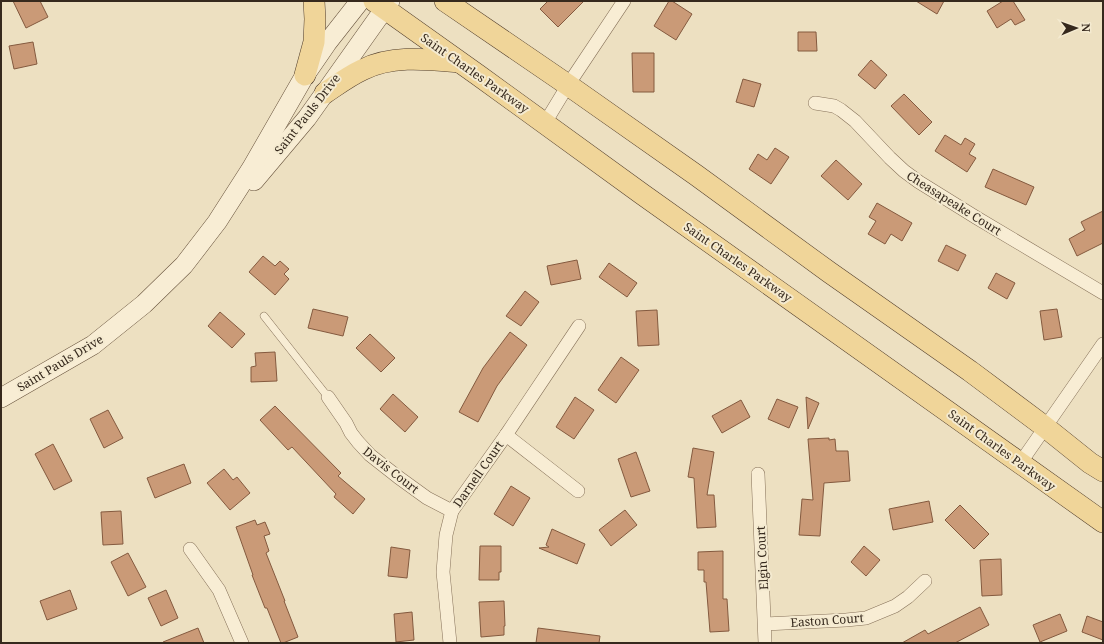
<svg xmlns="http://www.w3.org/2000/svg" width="1104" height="644" font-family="'Noto Serif',serif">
<rect width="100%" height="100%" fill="#ede0c1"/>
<!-- building -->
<g fill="#ca9a77" stroke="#845a3f">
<path d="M13,1H40L48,17L26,28Z"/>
<path d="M548,1H584L558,27L540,9Z"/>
<path d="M669,1H672L692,14L676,40L654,26Z"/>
<path d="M916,1H944L937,14Z"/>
<path d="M1003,1H1013L1025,20L1015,25L1011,19L997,28L987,11Z"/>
<path d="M798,32H816L817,51H798Z"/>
<path d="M33,42L37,64L14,69L9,46Z"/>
<path d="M632,53H654V92H633Z"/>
<path d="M871,60L887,75L875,89L858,75Z"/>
<path d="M743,79L761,84L754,107L736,102Z"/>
<path d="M904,94L932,122L919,135L891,106Z"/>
<path d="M945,135L961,145L965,138L975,144L969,154L976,158L967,172L935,151Z"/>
<path d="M775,148L789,157L771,184L749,169L758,154L767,160Z"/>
<path d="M836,160L862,184L848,200L821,176Z"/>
<path d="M993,169L1034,187L1026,205L985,187Z"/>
<path d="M877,203L912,223L902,241L891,234L885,244L868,234L876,221L869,217Z"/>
<path d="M1103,211V243L1077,256L1069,239L1085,230L1081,222Z"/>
<path d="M946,245L966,255L958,271L938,261Z"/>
<path d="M263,256L275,266L280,261L289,269L284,274L289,279L275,295L249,272Z"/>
<path d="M577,260L581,279L551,285L547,266Z"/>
<path d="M609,263L637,283L627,297L599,277Z"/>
<path d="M996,273L1015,283L1007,299L988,288Z"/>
<path d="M525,291L539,302L521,326L506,316Z"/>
<path d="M313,309L348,317L343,336L308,328Z"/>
<path d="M1057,309L1062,337L1044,340L1040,311Z"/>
<path d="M657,310L659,345L638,346L636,311Z"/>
<path d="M220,312L245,334L232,348L208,326Z"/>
<path d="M510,332L527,345L497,386L478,422L459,412L483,368Z"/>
<path d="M370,334L395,358L381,372L356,348Z"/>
<path d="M275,352L277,381L251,382V367L256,366L255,353Z"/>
<path d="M621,357L639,370L616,403L598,390Z"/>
<path d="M393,394L418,417L405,432L380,409Z"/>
<path d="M575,397L594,410L574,439L556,427Z"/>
<path d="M806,397L819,403L808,429Z"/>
<path d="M777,399L798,407L789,428L768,419Z"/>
<path d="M741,400L750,417L722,433L712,416Z"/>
<path d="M275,406L341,473L338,476L365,499L353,514L334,497L336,494L292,447L288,450L260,420Z"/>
<path d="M108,410L123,438L104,448L90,419Z"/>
<path d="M829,438V440L835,439L836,451H848L850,481L824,483L820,536L799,535L802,499L813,500L808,439Z"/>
<path d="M53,444L72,481L54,490L35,454Z"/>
<path d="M693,448L714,452L707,495H714L716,527L697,528L694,478L688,477Z"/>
<path d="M636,452L650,491L631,497L618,459Z"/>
<path d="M184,464L191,483L155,498L147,478Z"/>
<path d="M224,469L233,480L237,477L250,493L230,510L207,483Z"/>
<path d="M511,486L530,498L513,526L494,514Z"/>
<path d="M929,501L933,522L893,530L889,509Z"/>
<path d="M960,505L989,534L974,549L945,520Z"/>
<path d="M625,510L637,525L611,546L599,530Z"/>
<path d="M121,511L123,544L103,545L101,512Z"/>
<path d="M255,520L257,525L265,522L270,534L264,536L269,551L266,553L285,601H284L298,637L283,643H281L267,608H265L252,575H253L236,527Z"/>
<path d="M552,529L585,544L577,564L539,548L549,547L546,545Z"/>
<path d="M480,546H501V572H499V580H479Z"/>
<path d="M864,546L880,560L866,576L851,562Z"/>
<path d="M391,547L410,550L407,578L388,576Z"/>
<path d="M723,551V599H727L729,631L710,632L706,582H704V570H698V552Z"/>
<path d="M128,553L146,587L128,596L111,562Z"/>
<path d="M1001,559L1002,595L982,596L980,560Z"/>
<path d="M70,590L77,609L47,620L40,601Z"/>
<path d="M166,590L178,618L161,626L148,598Z"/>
<path d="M504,601L505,626H504V635L481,637L479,602Z"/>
<path d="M980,607L989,625L955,643H902L925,630L928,634Z"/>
<path d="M412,612L414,640L396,642L394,614Z"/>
<path d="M1060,614L1067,631L1040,642L1033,625Z"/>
<path d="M1087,616L1103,622V640L1082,632Z"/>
<path d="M198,628L204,643H163V642Z"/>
<path d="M538,628L600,636L599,643H536Z"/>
</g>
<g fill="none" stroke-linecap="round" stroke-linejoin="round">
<defs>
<path id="lane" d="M264,316L328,397"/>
<g id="street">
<path d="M815,103L834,106L841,110L855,121L890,158L904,171L919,182L977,218L1103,293"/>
<path d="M545,123L568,85L624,1"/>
<path d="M328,397L346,423L351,433L358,442L370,455L398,477L427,498L452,511"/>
<path d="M506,435L578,491"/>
<path d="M1021,462L1103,344"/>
<path d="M758,474L765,643"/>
<path d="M190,549L219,590L242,643"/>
<path d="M765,624L846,620L866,618L895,606L908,597L925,581"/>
<path d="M450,643L443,572L446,535L452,511L506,435L579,326"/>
</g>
<g id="secondary">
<path d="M254,181L307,118L390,1"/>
<path d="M1,398L93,345L144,304L184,265L217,222L251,169L305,75L327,43L360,1"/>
</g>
<g id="primary">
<path d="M374,1L478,75L642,194L1103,522"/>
<path d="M445,1L568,85L696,175L829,272L970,371L1045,427L1090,463L1103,471"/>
<path d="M305,75L314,42L315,19L314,1"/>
<path d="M325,93C337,85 349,76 362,70C391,55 426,59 458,62"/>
</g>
</defs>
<!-- lane casing -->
<use href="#lane" stroke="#867159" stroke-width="8"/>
<!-- street casing -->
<use href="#street" stroke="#867159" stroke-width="14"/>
<!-- secondary casing -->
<use href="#secondary" stroke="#67523c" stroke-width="20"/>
<!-- primary casing -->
<use href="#primary" stroke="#533f2d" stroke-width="22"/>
<!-- lane -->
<use href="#lane" stroke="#f8edd4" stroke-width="7"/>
<!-- street -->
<use href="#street" stroke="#f8edd4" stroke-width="13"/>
<!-- secondary -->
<use href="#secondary" stroke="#f8edd4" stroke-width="19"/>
<!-- primary -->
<use href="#primary" stroke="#f0d599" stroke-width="21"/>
</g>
<g text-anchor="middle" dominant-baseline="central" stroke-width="4" stroke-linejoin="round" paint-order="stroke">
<!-- street labels -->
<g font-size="12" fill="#36291d" stroke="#f4ead0">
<text transform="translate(475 73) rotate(35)">Saint Charles Parkway</text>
<text transform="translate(307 114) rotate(-52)">Saint Pauls Drive</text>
<text transform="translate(954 203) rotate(32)">Cheasapeake Court</text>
<text transform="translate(738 262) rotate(35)">Saint Charles Parkway</text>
<text transform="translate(60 363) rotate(-31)">Saint Pauls Drive</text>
<text transform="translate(1002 450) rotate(36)">Saint Charles Parkway</text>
<text transform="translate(391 470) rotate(38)">Davis Court</text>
<text transform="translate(478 474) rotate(-55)">Darnell Court</text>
<text transform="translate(762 558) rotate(-93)">Elgin Court</text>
<text transform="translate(827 620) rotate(-4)">Easton Court</text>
</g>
</g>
<!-- border -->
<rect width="1104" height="644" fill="none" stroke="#36291d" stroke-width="4"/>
<!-- north arrow -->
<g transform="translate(1076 28) rotate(88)" stroke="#f4ead0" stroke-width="3" paint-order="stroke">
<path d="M0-3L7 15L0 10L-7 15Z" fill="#36291d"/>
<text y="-6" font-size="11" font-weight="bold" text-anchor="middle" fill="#36291d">N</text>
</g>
</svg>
